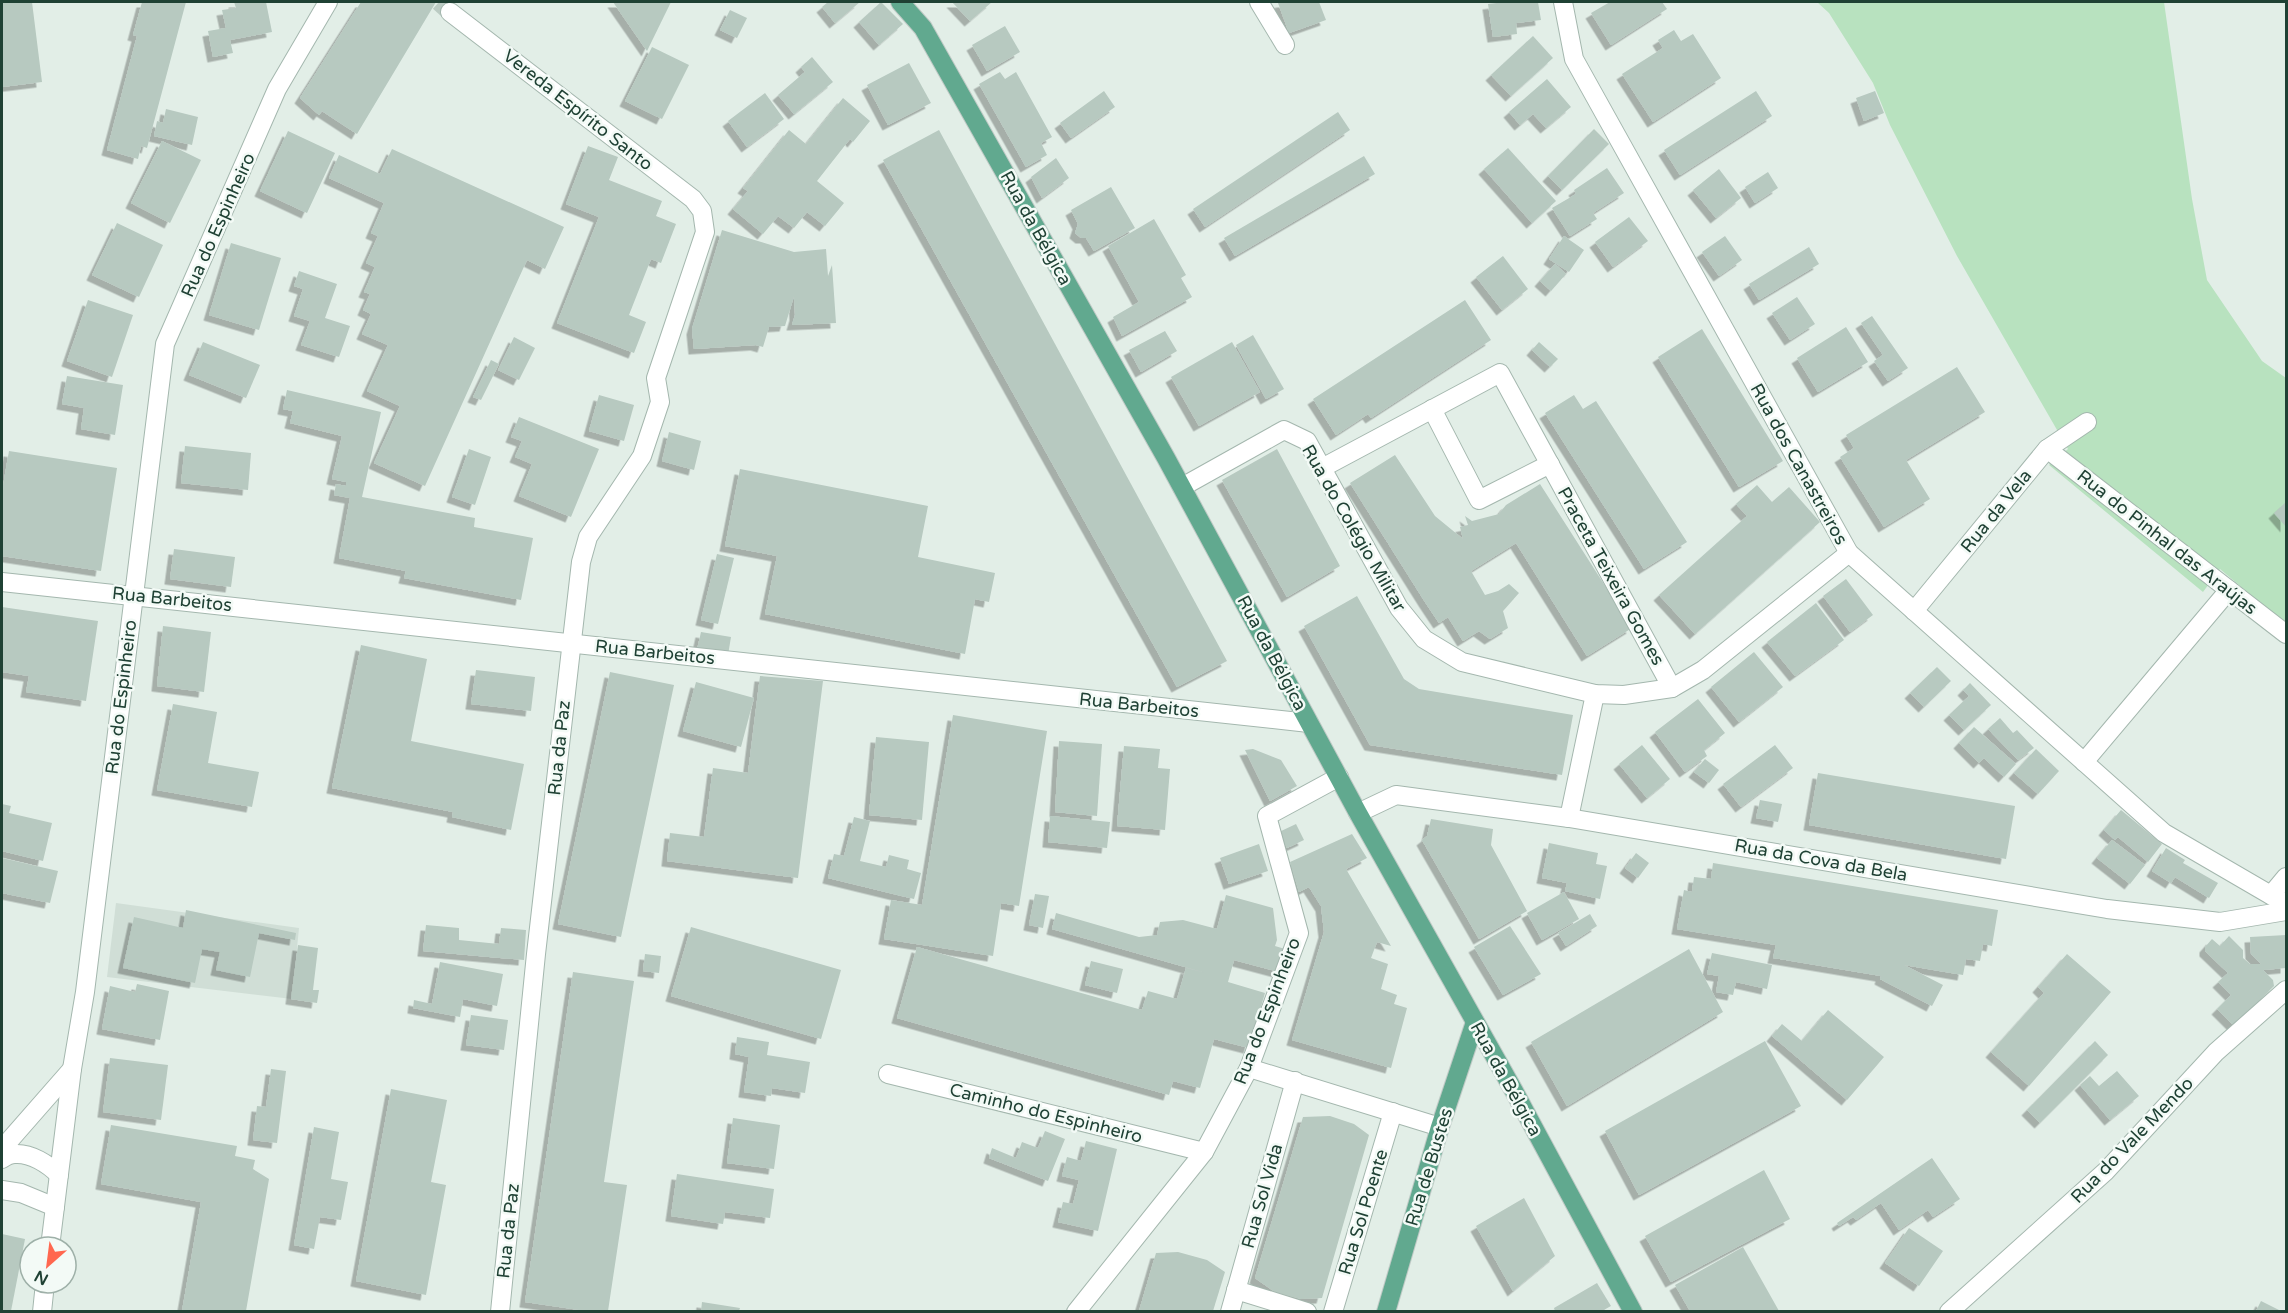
<svg xmlns="http://www.w3.org/2000/svg" width="2288" height="1313" font-family="'Varela Round',sans-serif">
<defs>
<filter id="shadow"><feDropShadow dx="-5.5" dy="5.5" stdDeviation="0" flood-color="#0004"/></filter>
</defs>
<rect width="100%" height="100%" fill="#e2eee7"/>
<!-- built -->
<path fill="#d0ded6" d="M116,903L299,928L292,999L107,977Z"/>
<!-- green -->
<path fill="#b8e2bf" d="M1817,2H2164L2192,199L2207,280L2262,361L2286,378V625L2220,569L2203,592L2049,465L2068,449L1957,256L1890,125L1873,83L1829,13Z"/>
<!-- building -->
<g fill="#b7c9c0" filter="url(#shadow)">
<path d="M2,2H32L42,82L2,87Z"/>
<path d="M142,2H186L147,148L141,146L138,159L107,150L137,36L133,35Z"/>
<path d="M234,2H266L272,32L230,40L233,53L213,57L208,31L226,28L222,10L236,8Z"/>
<path d="M361,2H436L357,134L322,111L319,115L300,98Z"/>
<path d="M613,2H671L647,51Z"/>
<path d="M828,2H860L835,23L822,7Z"/>
<path d="M881,2L903,24L879,45L859,22Z"/>
<path d="M952,2H992L970,21Z"/>
<path d="M1283,2H1319L1326,20L1289,33L1278,3Z"/>
<path d="M1505,2H1538L1541,20L1516,23L1517,34L1493,37L1488,4Z"/>
<path d="M1610,2H1662L1667,9L1611,45L1591,13Z"/>
<path d="M730,10L747,18L737,38L720,30Z"/>
<path d="M1005,26L1020,52L987,71L972,45Z"/>
<path d="M1674,30L1681,41L1693,34L1721,78L1653,122L1622,74L1663,48L1658,40Z"/>
<path d="M1533,36L1553,58L1511,96L1491,75Z"/>
<path d="M652,47L689,65L662,119L625,101Z"/>
<path d="M812,57L833,82L794,114L778,95L805,72L801,67Z"/>
<path d="M909,63L931,103L888,125L867,85Z"/>
<path d="M1000,72L1005,79L1016,72L1052,137L1041,143L1047,155L1026,167L979,84Z"/>
<path d="M1547,79L1571,107L1546,128L1533,114L1520,125L1509,112Z"/>
<path d="M1104,91L1115,107L1071,138L1060,123Z"/>
<path d="M1756,91L1772,116L1680,175L1664,150Z"/>
<path d="M1875,91L1884,113L1864,121L1856,98Z"/>
<path d="M765,93L784,119L747,147L728,121Z"/>
<path d="M843,98L870,121L853,142L850,139L817,181L844,203L825,226L807,212L794,228L778,216L763,234L733,209L748,191L743,188L789,130L806,144Z"/>
<path d="M166,109L198,117L192,145L154,136L157,121L163,123Z"/>
<path d="M1338,112L1350,130L1205,227L1193,209Z"/>
<path d="M1594,129L1609,144L1562,190L1548,176Z"/>
<path d="M939,130L1227,661L1177,687L883,160Z"/>
<path d="M288,131L335,153L307,213L260,191Z"/>
<path d="M162,141L201,160L170,223L131,203Z"/>
<path d="M588,146L618,157L609,180L662,201L656,216L676,224L661,263L651,259L629,315L646,322L634,353L557,323L599,217L566,204Z"/>
<path d="M1508,148L1556,201L1532,223L1484,169Z"/>
<path d="M392,149L564,227L545,269L527,260L425,486L374,463L400,406L367,391L388,345L362,334L371,314L363,310L370,294L364,292L375,267L366,263L378,236L371,233L384,203L329,178L339,155L380,174Z"/>
<path d="M1364,156L1375,174L1235,256L1224,238Z"/>
<path d="M1056,158L1069,178L1042,198L1031,177Z"/>
<path d="M1607,168L1624,193L1593,213L1597,219L1570,236L1552,208L1576,194L1574,190Z"/>
<path d="M1719,169L1741,198L1716,218L1693,190Z"/>
<path d="M1768,172L1778,188L1755,203L1745,187Z"/>
<path d="M1111,187L1135,228L1094,251L1086,238H1081L1075,233L1078,224L1071,210Z"/>
<path d="M1629,217L1648,241L1613,267L1595,242Z"/>
<path d="M1154,219L1186,275L1181,278L1192,297L1122,336L1113,317L1139,302L1108,246Z"/>
<path d="M117,223L163,245L139,297L92,275Z"/>
<path d="M722,230L794,252L826,249L828,276L832,265L836,323L792,325L795,315L794,296L785,326L769,327L763,347L756,345L694,349L692,329Z"/>
<path d="M1564,236L1584,250L1569,272L1549,259Z"/>
<path d="M1725,236L1742,260L1719,276L1702,252Z"/>
<path d="M231,243L281,258L259,330L209,315Z"/>
<path d="M1809,247L1819,264L1759,300L1749,284Z"/>
<path d="M1503,256L1528,289L1502,310L1476,277Z"/>
<path d="M1555,264L1566,274L1551,291L1540,281Z"/>
<path d="M299,271L337,284L325,318L350,326L339,357L301,345L310,321L294,316L303,289L294,286Z"/>
<path d="M1797,297L1815,324L1790,340L1772,313Z"/>
<path d="M88,300L133,315L112,377L67,361Z"/>
<path d="M1465,300L1491,340L1371,418L1368,414L1336,435L1313,399Z"/>
<path d="M1872,316L1908,368L1888,381L1874,361L1883,355L1861,323Z"/>
<path d="M1846,327L1868,362L1818,392L1797,358Z"/>
<path d="M1702,329L1783,461L1739,487L1658,357Z"/>
<path d="M1165,331L1177,351L1141,372L1129,350Z"/>
<path d="M1253,335L1284,389L1266,399L1236,345Z"/>
<path d="M514,337L535,348L519,380L498,370Z"/>
<path d="M203,342L260,365L246,398L189,375Z"/>
<path d="M1232,342L1260,392L1199,426L1171,377Z"/>
<path d="M1539,342L1558,359L1550,367L1532,350Z"/>
<path d="M491,360L499,364L481,400L473,397Z"/>
<path d="M1957,367L1985,412L1906,460L1930,499L1884,527L1840,457L1854,448L1846,435Z"/>
<path d="M67,376L123,385L115,435L81,429L84,408L62,404Z"/>
<path d="M287,390L381,412L362,497L475,518L474,527L533,538L521,600L404,578L406,571L339,558L350,498L334,495L336,484L346,486V482L332,479L342,436L290,423L293,411L283,409Z"/>
<path d="M599,395L634,405L624,441L589,431Z"/>
<path d="M1574,395L1583,409L1596,401L1687,542L1644,569L1545,413Z"/>
<path d="M519,417L599,449L571,517L519,496L532,464L515,457L522,441L511,437Z"/>
<path d="M669,432L701,441L694,470L662,461Z"/>
<path d="M185,446L251,453L248,490L181,483Z"/>
<path d="M469,449L491,457L475,505L452,497Z"/>
<path d="M1277,449L1340,566L1287,597L1222,480Z"/>
<path d="M9,451L117,468L101,571L2,556V492Z"/>
<path d="M1395,455L1435,516L1463,539L1460,527L1468,525L1465,516L1472,521L1499,514L1506,505L1540,484L1632,628L1587,656L1516,543L1471,571L1485,595L1498,591L1509,584L1519,593L1503,611L1508,628L1490,639L1479,631L1463,641L1448,617L1439,623L1425,602L1350,483Z"/>
<path d="M740,469L928,506L918,557L995,573L989,602L975,599L965,654L765,614L777,556L725,546Z"/>
<path d="M1757,485L1772,502L1789,487L1820,522L1695,634L1659,595L1747,516L1736,504Z"/>
<path d="M2286,502V527L2274,513Z"/>
<path d="M174,549L235,557L231,587L170,579Z"/>
<path d="M717,554L734,558L718,624L701,620Z"/>
<path d="M1846,579L1873,615L1850,632L1823,596Z"/>
<path d="M1357,596L1404,679L1419,689L1573,715L1562,775L1370,745L1304,626Z"/>
<path d="M1816,603L1844,640L1795,676L1767,642Z"/>
<path d="M2,607L98,621L86,701L26,692L29,676L2,672Z"/>
<path d="M163,626L211,632L204,692L157,686Z"/>
<path d="M701,632L731,637L728,655L697,650Z"/>
<path d="M361,645L427,659L411,741L524,764L511,830L452,817L453,812L332,788Z"/>
<path d="M1754,652L1783,687L1739,722L1711,687Z"/>
<path d="M1937,667L1951,681L1924,707L1910,693Z"/>
<path d="M476,670L535,677L531,711L471,704Z"/>
<path d="M610,672L674,685L621,937L558,924Z"/>
<path d="M760,676L823,681L798,878L667,861L670,833L704,837L713,768L748,773Z"/>
<path d="M696,682L754,698L741,747L683,731Z"/>
<path d="M1970,683L1991,705L1964,730L1949,715L1969,696L1963,690Z"/>
<path d="M1698,699L1725,733L1704,750L1707,756L1685,772L1655,732Z"/>
<path d="M173,704L217,712L208,763L259,772L252,807L157,790Z"/>
<path d="M953,715L1047,731L1019,906L1001,903L993,956L884,939L891,900L922,905Z"/>
<path d="M2000,718L2013,733L2017,730L2034,748L2018,760L1988,729Z"/>
<path d="M1974,727L2016,764L2004,777L1984,758L1979,763L1959,743Z"/>
<path d="M876,737L929,742L922,820L869,815Z"/>
<path d="M1059,741L1102,744L1097,816L1055,812Z"/>
<path d="M1642,745L1670,779L1647,798L1619,764Z"/>
<path d="M1775,745L1793,768L1741,807L1723,784Z"/>
<path d="M1124,746L1160,749L1158,768L1170,769L1165,830L1117,826Z"/>
<path d="M1253,749L1281,760L1297,786L1270,801L1245,750Z"/>
<path d="M2036,749L2059,771L2038,794L2014,773Z"/>
<path d="M1705,759L1719,770L1709,783L1694,772Z"/>
<path d="M1818,773L2015,806L2006,859L1809,825Z"/>
<path d="M1760,800L1782,804L1778,822L1756,818Z"/>
<path d="M2,804L11,806L9,813L52,823L43,861L2,851Z"/>
<path d="M2121,810L2162,844L2148,862L2118,837L2115,840L2104,830Z"/>
<path d="M1050,816L1110,822L1107,848L1048,842Z"/>
<path d="M854,817L870,821L860,861L886,867L889,855L909,860L907,869L921,873L914,899L828,878L834,854L844,856Z"/>
<path d="M1431,819L1493,829L1491,845L1527,911L1479,939L1422,840L1427,836Z"/>
<path d="M1296,824L1304,840L1287,848L1279,832Z"/>
<path d="M1352,834L1367,858L1346,869L1391,946L1377,942L1371,958L1388,964L1381,989L1397,995L1394,1004L1407,1008L1391,1068L1292,1040L1324,932L1321,906L1309,887L1299,892L1290,862Z"/>
<path d="M2112,840L2145,865L2130,884L2097,858Z"/>
<path d="M1549,843L1598,853L1596,864L1607,866L1600,899L1565,891L1567,883L1542,878Z"/>
<path d="M1259,844L1268,871L1229,884L1220,858Z"/>
<path d="M2166,848L2185,860L2183,863L2218,883L2209,898L2175,877L2171,883L2152,871Z"/>
<path d="M1636,853L1649,863L1638,878L1625,868Z"/>
<path d="M2,858L58,871L50,903L2,893Z"/>
<path d="M1713,863L1998,910L1992,946L1983,944L1980,961L1966,959L1963,975L1904,965L1943,985L1932,1006L1880,979L1881,976L1773,958L1776,945L1677,929L1684,890L1692,892L1694,877L1711,879Z"/>
<path d="M1564,892L1579,919L1542,940L1527,913Z"/>
<path d="M1035,894L1049,896L1043,928L1029,925Z"/>
<path d="M1226,895L1273,908L1277,940L1275,946L1285,949L1279,972L1234,960L1228,982L1265,993L1249,1048L1214,1039L1200,1088L1173,1081L1169,1095L897,1018L917,947L1142,1010L1148,991L1177,999L1186,968L1206,973L1052,929L1056,913L1139,937L1157,935L1160,922L1183,920L1217,929Z"/>
<path d="M186,910L296,933L295,940L259,933L250,977L216,970L220,952L202,949L195,983L123,968L134,917L183,928Z"/>
<path d="M1590,914L1597,926L1566,946L1558,933Z"/>
<path d="M426,925L459,928V940L499,944L501,928L526,930L524,960L423,951Z"/>
<path d="M1510,926L1541,974L1503,995L1474,947Z"/>
<path d="M691,927L841,970L821,1039L671,996Z"/>
<path d="M2286,935V968L2263,970L2273,980L2274,986L2234,1026L2217,1009L2231,995L2218,982L2228,973L2205,951V947L2212,939L2220,946L2229,936L2243,950V958L2250,964H2261L2251,954L2250,937Z"/>
<path d="M298,945L318,948L313,990H319L317,1003L291,999Z"/>
<path d="M1689,949L1723,1012L1567,1106L1531,1042Z"/>
<path d="M1712,953L1772,965L1767,989L1736,982L1733,995L1716,992L1719,976L1707,974Z"/>
<path d="M645,954L661,956L659,973L643,971Z"/>
<path d="M2067,954L2111,992L2029,1086L1991,1052L2044,993L2038,987Z"/>
<path d="M1091,961L1123,969L1117,993L1085,985Z"/>
<path d="M440,962L503,974L497,1006L463,999L460,1017L413,1008L414,1000L432,1004Z"/>
<path d="M573,972L634,981L604,1182L627,1185L608,1311H586L525,1302Z"/>
<path d="M137,984L169,991L160,1040L102,1029L110,986L135,992Z"/>
<path d="M1828,1010L1884,1057L1847,1100L1772,1036L1782,1024L1802,1041Z"/>
<path d="M471,1015L508,1020L504,1050L466,1045Z"/>
<path d="M737,1037L769,1042L767,1055L810,1062L805,1093L772,1088L771,1096L744,1092L749,1057L735,1054Z"/>
<path d="M1765,1041L1801,1106L1639,1195L1605,1131Z"/>
<path d="M2095,1041L2108,1055L2040,1123L2027,1110Z"/>
<path d="M110,1058L168,1065L161,1120L103,1112Z"/>
<path d="M271,1069L286,1071L277,1143L253,1140L257,1106L266,1107Z"/>
<path d="M2117,1071L2139,1096L2110,1120L2080,1085L2090,1076L2099,1086Z"/>
<path d="M391,1089L447,1100L431,1182L446,1185L426,1295L356,1281Z"/>
<path d="M1330,1116L1354,1124L1369,1135L1322,1298L1301,1299L1275,1292L1255,1278L1303,1117Z"/>
<path d="M733,1118L780,1125L774,1169L727,1163Z"/>
<path d="M111,1125L237,1146L235,1156L255,1160L253,1169L269,1179L246,1311H182L201,1202L101,1184Z"/>
<path d="M314,1127L339,1132L331,1179L348,1182L341,1220L320,1217L314,1249L294,1245Z"/>
<path d="M1045,1131L1065,1139L1048,1181L989,1158L992,1148L1016,1158L1022,1142L1038,1148Z"/>
<path d="M1086,1141L1117,1149L1098,1231L1058,1222L1063,1202L1073,1204L1079,1180L1062,1176L1067,1157L1081,1161Z"/>
<path d="M1932,1158L1960,1199L1933,1217L1928,1210L1899,1230L1881,1203L1856,1220L1853,1217L1839,1226L1837,1223Z"/>
<path d="M1764,1170L1790,1219L1671,1282L1645,1236Z"/>
<path d="M677,1174L774,1189L770,1218L725,1212L723,1224L671,1216Z"/>
<path d="M1524,1198L1555,1256L1513,1291L1476,1226Z"/>
<path d="M1909,1228L1943,1251L1919,1286L1885,1263Z"/>
<path d="M2,1234L25,1239L11,1311H2Z"/>
<path d="M1743,1247L1779,1311H1690L1675,1285Z"/>
<path d="M1178,1252L1207,1260L1225,1272L1213,1311H1139L1156,1253Z"/>
<path d="M1597,1283L1611,1306L1602,1311H1555L1554,1308Z"/>
<path d="M2261,1301L2281,1311H2256Z"/>
<path d="M702,1302L740,1308L739,1311H701Z"/>
</g>
<g fill="none" stroke-linecap="round" stroke-linejoin="round">
<!-- minor-tunnel -->
<path stroke="#bbcbc3" stroke-width="18" stroke-dasharray="18 9" stroke-linecap="butt" d="M439,2L450,12"/>
<defs>
<g id="minor">
<path d="M1259,2L1285,45"/>
<path d="M1563,2L1574,59L1849,553L2164,833L2286,904"/>
<path d="M450,12L693,199L702,211L705,232L656,378L660,402L642,456L588,537L581,562L536,954L500,1312"/>
<path d="M1432,409L1479,500L1550,464"/>
<path d="M2047,449L2286,634"/>
<path d="M1322,468L1500,373L1672,688"/>
<path d="M1182,487L1284,430L1307,441L1399,608L1424,639L1462,662L1595,694L1624,695L1672,688L1703,670L1849,553"/>
<path d="M2,582L1309,723"/>
<path d="M1914,611L2047,449L2087,422"/>
<path d="M2084,762L2229,590"/>
<path d="M1358,813L1396,795L1569,818L2107,909L2220,922L2286,911"/>
<path d="M1569,818L1595,694"/>
<path d="M2271,895L2286,877"/>
<path d="M1249,1068L1440,1127"/>
<path d="M888,1074L1204,1152"/>
<path d="M2,1149L72,1069"/>
<path d="M2,1159C5,1157 11,1154 15,1154C31,1153 48,1164 59,1175"/>
<path d="M2,1190L21,1193L55,1207"/>
<path d="M50,1247L72,1069L85,992L165,344L277,89L328,2"/>
<path d="M1236,1290L1307,1312"/>
<path d="M42,1312L45,1283"/>
<path d="M1076,1312L1204,1152L1249,1068L1299,933L1267,816L1339,777"/>
<path d="M1230,1312L1295,1081"/>
<path d="M1333,1312L1393,1112"/>
<path d="M1949,1312L2106,1171L2216,1052L2286,990"/>
</g>
<g id="major">
<path d="M900,2L923,28L1166,458L1358,813L1514,1091L1633,1312"/>
<path d="M1386,1312L1440,1127L1475,1022"/>
</g>
</defs>
<!-- minor casing -->
<use href="#minor" stroke="#a4b7ae" stroke-width="20"/>
<!-- major casing -->
<use href="#major" stroke="#c0cac6" stroke-width="20"/>
<!-- minor -->
<use href="#minor" stroke="#fff" stroke-width="18"/>
<!-- major -->
<use href="#major" stroke="#61a98f" stroke-width="18"/>
</g>
<g text-anchor="middle" dominant-baseline="central" stroke-width="5" stroke-linejoin="round" paint-order="stroke">
<!-- street labels -->
<g font-size="18" fill="#1f4134" stroke="#f3faf6">
<text transform="translate(578 110) rotate(38)">Vereda Espírito Santo</text>
<text transform="translate(218 225) rotate(-66)">Rua do Espinheiro</text>
<text transform="translate(1036 228) rotate(61)">Rua da Bélgica</text>
<text transform="translate(1799 464) rotate(61)">Rua dos Canastreiros</text>
<text transform="translate(1996 511) rotate(-51)">Rua da Vela</text>
<text transform="translate(1354 528) rotate(60)">Rua do Colégio Militar</text>
<text transform="translate(2167 542) rotate(38)">Rua do Pinhal das Araújas</text>
<text transform="translate(1611 576) rotate(61)">Praceta Teixeira Gomes</text>
<text transform="translate(172 599) rotate(6)">Rua Barbeitos</text>
<text transform="translate(655 652) rotate(6)">Rua Barbeitos</text>
<text transform="translate(1272 653) rotate(62)">Rua da Bélgica</text>
<text transform="translate(121 697) rotate(-83)">Rua do Espinheiro</text>
<text transform="translate(1139 705) rotate(6)">Rua Barbeitos</text>
<text transform="translate(559 748) rotate(-84)">Rua da Paz</text>
<text transform="translate(1821 860) rotate(10)">Rua da Cova da Bela</text>
<text transform="translate(1267 1011) rotate(-69)">Rua do Espinheiro</text>
<text transform="translate(1506 1079) rotate(61)">Rua da Bélgica</text>
<text transform="translate(1046 1113) rotate(14)">Caminho do Espinheiro</text>
<text transform="translate(2132 1140) rotate(-46)">Rua do Vale Mendo</text>
<text transform="translate(1429 1167) rotate(-73)">Rua de Bustes</text>
<text transform="translate(1262 1196) rotate(-74)">Rua Sol Vida</text>
<text transform="translate(1363 1212) rotate(-73)">Rua Sol Poente</text>
<text transform="translate(508 1231) rotate(-84)">Rua da Paz</text>
</g>
</g>
<!-- border -->
<rect width="2288" height="1313" fill="none" stroke="#1f4134" stroke-width="6"/>
<!-- north arrow -->
<g transform="translate(48 1265) rotate(208)"><circle r="28" fill="#f3faf6" stroke="#9eb0a8" stroke-width="1.5"/>
<path d="M0-4.5L10 22L0 15L-10 22Z" fill="#ff674f"/>
<text y="-9" font-size="16" font-weight="bold" text-anchor="middle" fill="#1f4134">N</text>
</g>
</svg>
